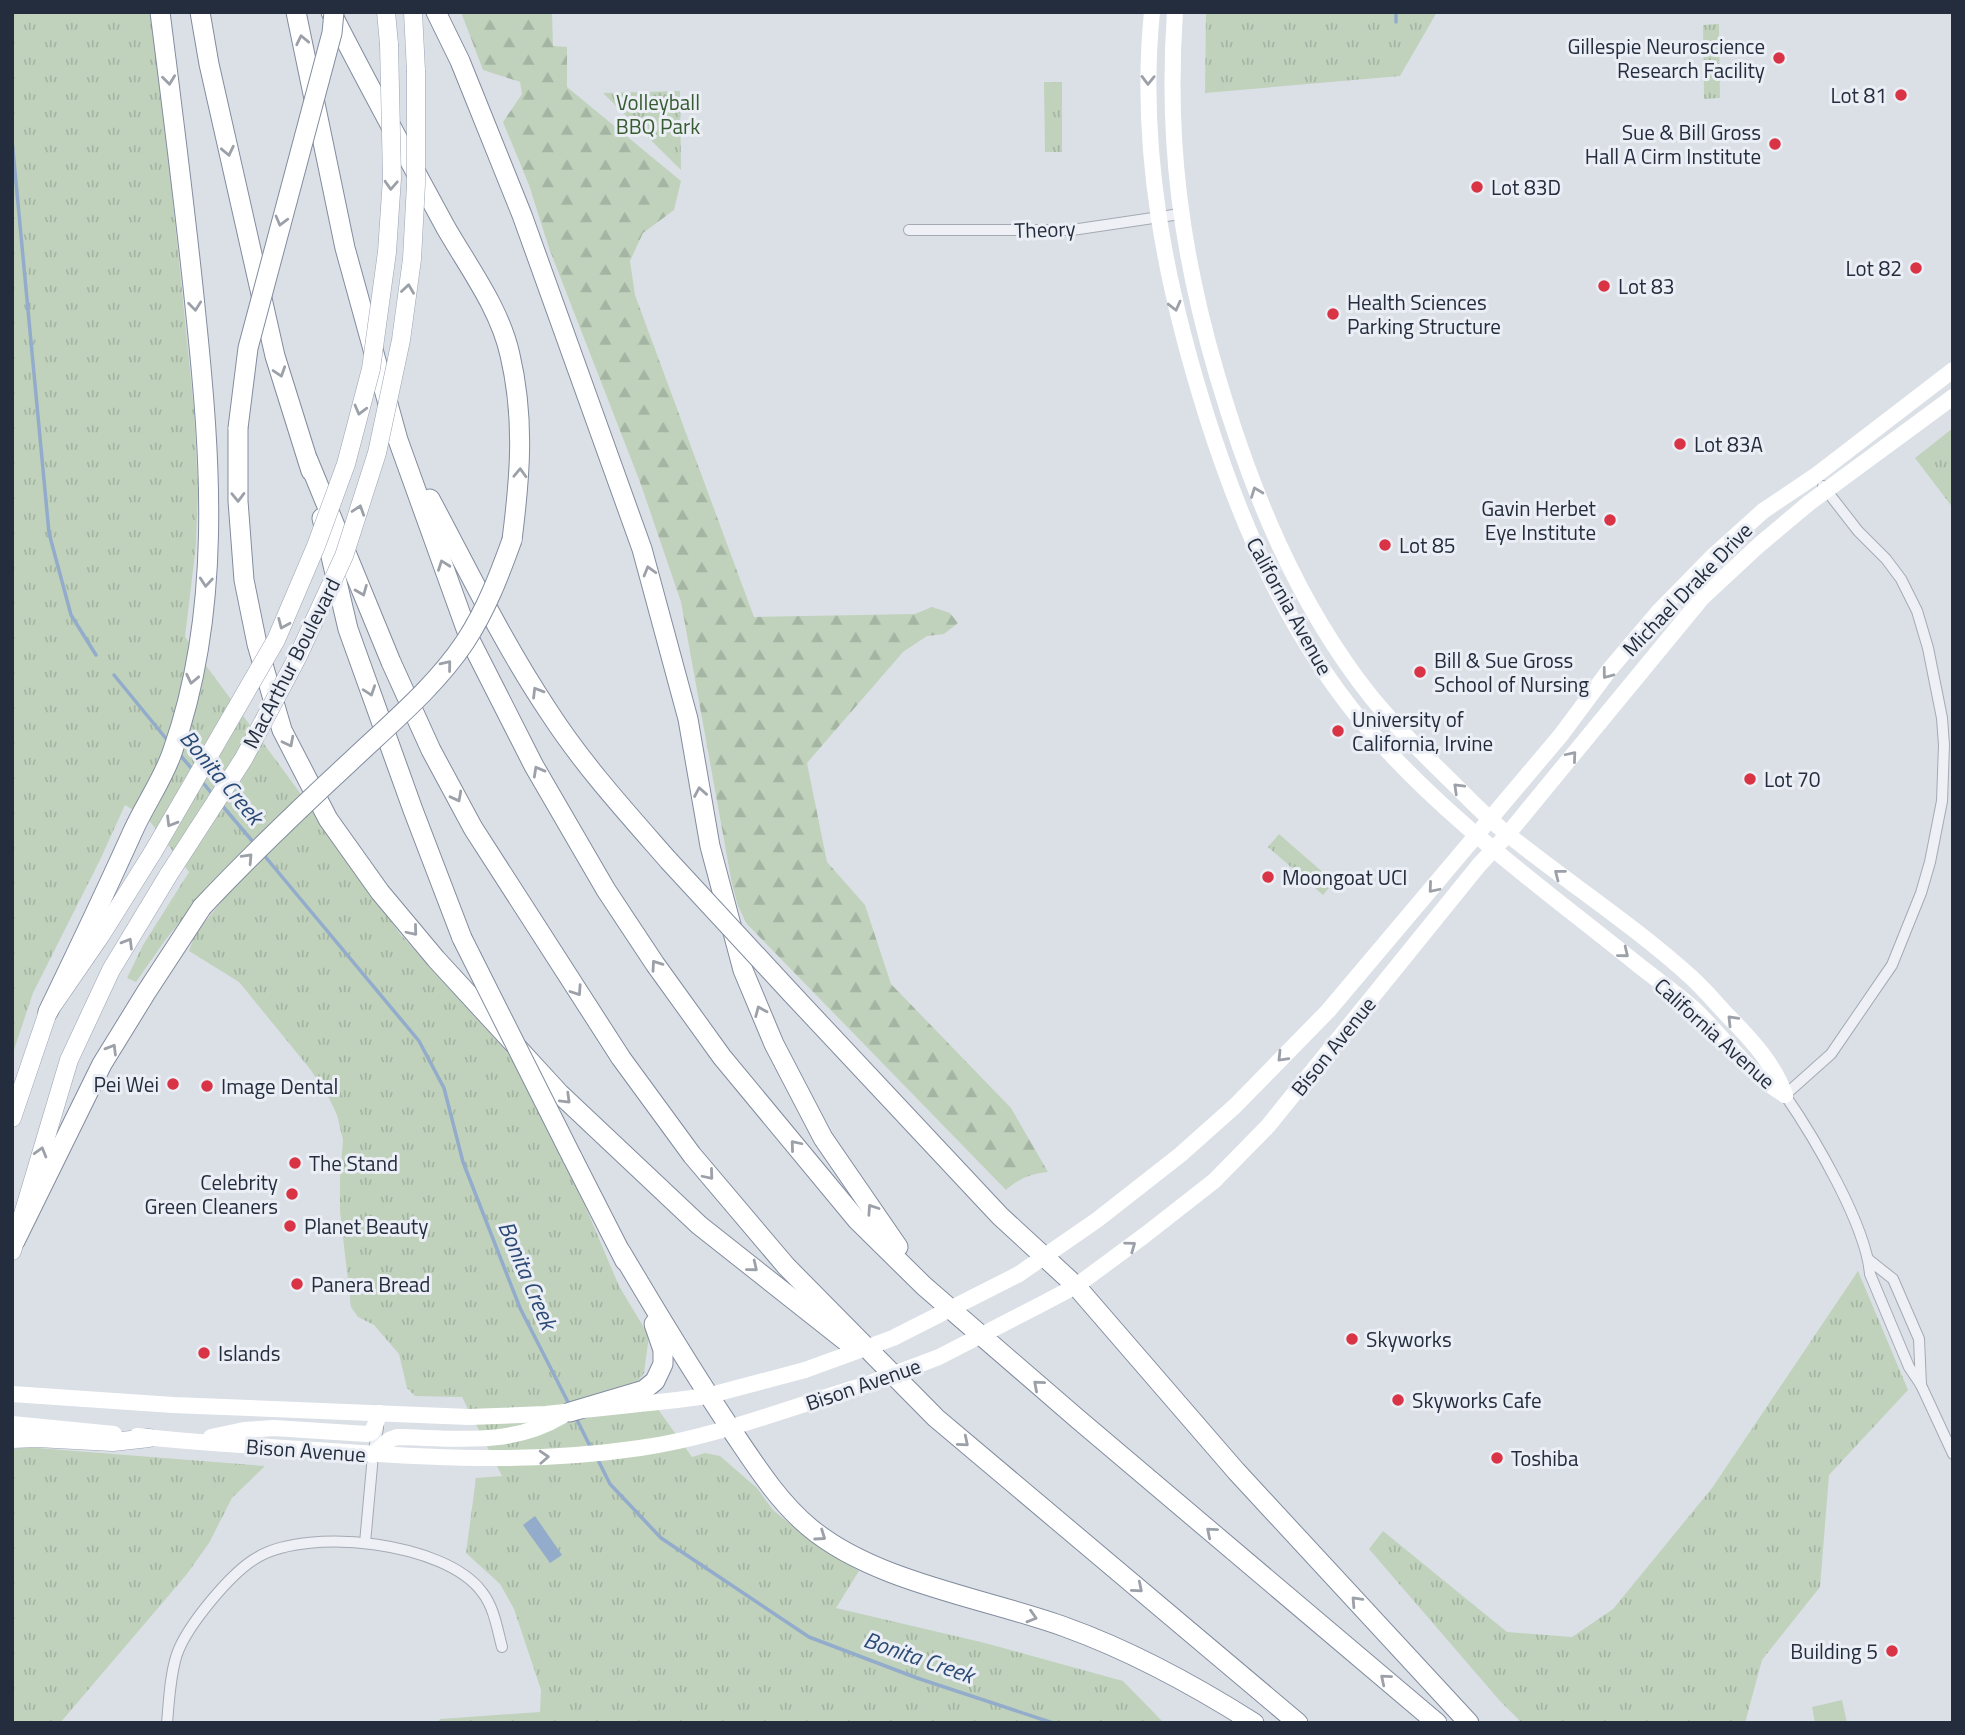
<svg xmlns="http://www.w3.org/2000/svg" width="1965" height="1735" font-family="'Titillium Web',sans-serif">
<defs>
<pattern id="grass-tufts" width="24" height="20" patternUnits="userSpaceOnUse" patternTransform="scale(1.75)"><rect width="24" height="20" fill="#c0d2bc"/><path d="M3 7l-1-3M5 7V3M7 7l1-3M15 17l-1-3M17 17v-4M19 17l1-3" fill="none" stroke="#a5b5a3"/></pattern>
<pattern id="forest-firs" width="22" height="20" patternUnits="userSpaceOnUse" patternTransform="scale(1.75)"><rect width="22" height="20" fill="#c0d2bc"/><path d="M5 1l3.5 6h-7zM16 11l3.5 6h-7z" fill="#a5b5a3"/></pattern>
</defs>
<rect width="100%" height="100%" fill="#dbe0e7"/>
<!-- grass -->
<g fill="url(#grass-tufts)">
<path d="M12,12H154L194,410L198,491L196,545L185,637L326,828L361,881L401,935L515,1061L564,1156L619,1286L649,1336L644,1373L638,1381L692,1457L705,1453L720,1456L757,1488L773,1510L807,1538L859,1571L836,1608L985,1643L1123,1681L1162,1721L1167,1723H438L440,1719L540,1712L541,1690L514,1609L500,1584L466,1553L476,1478L502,1476L462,1397L415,1396L407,1388L399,1354L374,1325L358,1317L351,1307L340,1211V1176L343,1140L337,1115L328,1096L310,1069L239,982L189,951L195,934L222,901L207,889L166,939L136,982L127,978L143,945L189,872L148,819L125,805L100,860L33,993L12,1056Z"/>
<path d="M1206,12H1437L1400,76L1205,93Z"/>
<path d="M1719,24L1720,98L1704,99L1703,25Z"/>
<path d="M1044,82H1062V152H1045Z"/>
<path d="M680,91L681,170L603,93Z"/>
<path d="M1953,428V508L1915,458Z"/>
<path d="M1279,834L1334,882L1323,895L1268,847Z"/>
<path d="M1858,1271L1908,1390L1829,1475L1820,1587L1762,1660L1745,1723H1522L1500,1701L1369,1549L1383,1531L1507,1632L1572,1637L1613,1609L1712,1488Z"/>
<path d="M25,1447L265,1466L232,1498L209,1543L187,1574L60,1723H12V1450Z"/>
</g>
<!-- forest -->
<path fill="url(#forest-firs)" d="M461,12H552L553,46L567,47V87L681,181L674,210L643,233L630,261L635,295L754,617L915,614L932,607L950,613L958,623L944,634L927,636L903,652L807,763L827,862L865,905L891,984L1011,1108L1048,1172C1030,1174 1020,1178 1006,1190L747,924L738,906L732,884L681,602L640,482L549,248L529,185L503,122L522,94L520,82L483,70Z"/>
<!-- pitch -->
<path fill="#c0d2bc" d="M1842,1700L1847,1723H1815L1812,1707Z"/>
<!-- water -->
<path fill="#93accb" d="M535,1516L562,1555L550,1563L523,1525Z"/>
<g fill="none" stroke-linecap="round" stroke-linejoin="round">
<!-- stream -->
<g stroke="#93accb" stroke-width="3.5">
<path d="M1396,12V22"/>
<path d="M12,140L49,533L71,615L96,655"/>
<path d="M114,675L168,741"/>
<path d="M180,755L193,770"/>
<path d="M200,779L213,795"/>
<path d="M220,803L254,843"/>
<path d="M263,854L419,1041L444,1088L463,1162L520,1308L570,1406"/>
<path d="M575,1416L592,1450"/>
<path d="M598,1460L610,1484L661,1538L809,1637L917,1678L1053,1723"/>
</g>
<defs>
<g id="street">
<path d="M909,230H1072L1180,214"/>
<path d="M1823,486L1858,531L1886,559L1901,579L1917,611L1928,648L1942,718L1944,745L1942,801L1930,862L1921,893L1892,965L1831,1054L1785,1095C1814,1137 1866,1225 1870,1274L1909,1367L1921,1385L1953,1454"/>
<path d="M1869,1260L1893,1279L1919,1339L1921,1385"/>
<path d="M365,1543L373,1455L378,1428"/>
<path d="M167,1723C169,1701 170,1675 177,1654C187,1626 231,1572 258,1557C310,1527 445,1542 482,1592C494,1607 497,1628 502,1647"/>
</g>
<g id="primary">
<path d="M386,12L389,44"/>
<path d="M413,12L416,71"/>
<path d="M12,1118L48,1012L101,935L153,852"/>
<path d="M12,1251L69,1060L111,970L169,874"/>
<path d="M12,1439L37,1438L113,1442L149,1438"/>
</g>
<g id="highway">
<path d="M200,12L209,64L275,356L311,471"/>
<path d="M296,12L345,248L398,440L470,640L534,766L606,890L655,964L722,1057L857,1220L924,1286L1079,1420L1437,1723"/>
<path d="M331,12C368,85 407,156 446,228C469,268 500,309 510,355C525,419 520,477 512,540"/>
<path d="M436,12L460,61L522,215L642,549L688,719L710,846L743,970L774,1044L823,1138L898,1247"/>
<path d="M238,428V501L244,580L257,644L282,730L328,819L380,892L436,959L560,1094L699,1225L847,1342"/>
<path d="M308,460L391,662L431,750L473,828L621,1058L692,1155L786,1266L936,1418L1298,1723"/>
<path d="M430,499C468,570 504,645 549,712C584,766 627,813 669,861"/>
<path d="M322,518L348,629L413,810L462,938"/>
<path d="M792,994L1000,1216L1076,1286L1236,1471L1469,1723"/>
<path d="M48,1012C77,952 106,891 133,831C145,804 164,778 173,750C222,610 211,461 196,316C186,215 173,114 160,12"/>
<path d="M572,1157L625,1261"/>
<path d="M15,1241L102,1064L147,991L202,907"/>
<path d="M621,1252C657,1313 693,1373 733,1432C756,1466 778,1501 809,1527C874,1582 985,1598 1065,1627C1132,1651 1194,1685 1254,1723"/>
<path d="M570,1412L644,1390L655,1381L663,1364V1350L654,1324"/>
</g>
</defs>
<!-- street casing -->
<use href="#street" stroke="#a4aab4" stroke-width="12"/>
<!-- primary casing -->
<use href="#primary" stroke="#9aa3b4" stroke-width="19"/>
<!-- highway casing -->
<use href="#highway" stroke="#828c9f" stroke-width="21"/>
<!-- street -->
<use href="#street" stroke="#eef0f5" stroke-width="10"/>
<!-- secondary -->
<g stroke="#fff" stroke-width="16">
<path d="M1152,12C1138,150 1166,287 1207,417C1242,527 1288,633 1363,723C1441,816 1543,888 1637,964C1656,979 1676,993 1694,1009C1724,1038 1749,1074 1785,1095"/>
<path d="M1175,12C1166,141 1181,252 1217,375C1251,490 1296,603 1372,698C1397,728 1425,756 1453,783C1472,802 1490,821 1511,837C1570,884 1636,927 1692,978C1705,990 1716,1003 1728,1016C1751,1039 1774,1064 1785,1095"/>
<path d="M1019,1274L1097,1220L1180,1155L1235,1106L1328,1011L1561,735L1610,669L1660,610L1711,558L1763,511L1815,476L1953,370"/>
<path d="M1038,1306L1076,1286L1145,1235L1214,1181L1268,1126L1479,865L1507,835L1702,598L1759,545L1809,503L1953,397"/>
<path d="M12,1394L173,1405L469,1417L546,1414L677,1400L707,1396L805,1370"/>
<path d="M12,1424L114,1434"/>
<path d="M137,1436C196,1443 257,1446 317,1450C425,1458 532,1464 640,1448C717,1437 790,1407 865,1385"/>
<path d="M211,1437L244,1430L274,1428L367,1434L372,1432L380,1413"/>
<path d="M373,1455L389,1440L397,1437C454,1438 511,1447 562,1416"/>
</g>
<!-- primary -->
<use href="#primary" stroke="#fff" stroke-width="18"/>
<!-- highway -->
<use href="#highway" stroke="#fff" stroke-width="19"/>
<defs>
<g id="primary-bridge">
<path d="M153,852L276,640L316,546L346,464L371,369L387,252L392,178L389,44"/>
<path d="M169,874L244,758L298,656L344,556L377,453L401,340L412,259L416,184V71"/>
</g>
<g id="highway-bridge">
<path d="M238,428L248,348L332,33L334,12"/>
<path d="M669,861L792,994"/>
<path d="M202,907C250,856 299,809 351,761C390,724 435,687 465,642C486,610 499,576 512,540"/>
<path d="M462,938L572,1157"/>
</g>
</defs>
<!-- primary-bridge casing -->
<use href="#primary-bridge" stroke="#9aa3b4" stroke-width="19" stroke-linecap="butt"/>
<!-- highway-bridge casing -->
<use href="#highway-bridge" stroke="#828c9f" stroke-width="21" stroke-linecap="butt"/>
<!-- secondary-bridge -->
<g stroke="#fff" stroke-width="16">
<path d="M805,1370L893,1338L1019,1274"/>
<path d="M865,1385L939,1357L1038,1306"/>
</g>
<!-- primary-bridge -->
<use href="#primary-bridge" stroke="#fff" stroke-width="18"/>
<!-- highway-bridge -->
<use href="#highway-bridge" stroke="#fff" stroke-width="19"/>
</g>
<!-- one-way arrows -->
<defs><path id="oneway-chevron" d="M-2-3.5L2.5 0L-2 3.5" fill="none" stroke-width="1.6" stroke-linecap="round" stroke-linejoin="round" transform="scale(1.75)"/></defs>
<g stroke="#9ca0a8">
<use href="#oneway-chevron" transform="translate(302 40) rotate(-102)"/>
<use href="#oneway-chevron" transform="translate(169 80) rotate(83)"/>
<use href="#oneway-chevron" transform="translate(1148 80) rotate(91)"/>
<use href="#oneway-chevron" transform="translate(228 151) rotate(78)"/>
<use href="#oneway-chevron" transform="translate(391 185) rotate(93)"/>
<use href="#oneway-chevron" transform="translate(281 221) rotate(105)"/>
<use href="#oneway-chevron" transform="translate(408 289) rotate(-82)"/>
<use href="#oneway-chevron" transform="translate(195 306) rotate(84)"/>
<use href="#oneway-chevron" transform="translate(1175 306) rotate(76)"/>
<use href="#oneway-chevron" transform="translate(280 372) rotate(72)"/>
<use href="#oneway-chevron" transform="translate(360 410) rotate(105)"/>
<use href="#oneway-chevron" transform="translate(520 473) rotate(-88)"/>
<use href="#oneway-chevron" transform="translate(1256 492) rotate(-111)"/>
<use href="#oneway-chevron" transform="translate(238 497) rotate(89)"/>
<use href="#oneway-chevron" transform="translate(359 510) rotate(-72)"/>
<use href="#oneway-chevron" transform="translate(443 565) rotate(-110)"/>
<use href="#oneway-chevron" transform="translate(649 571) rotate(-106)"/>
<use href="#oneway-chevron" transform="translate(206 582) rotate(95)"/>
<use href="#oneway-chevron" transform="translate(362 591) rotate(68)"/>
<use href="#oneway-chevron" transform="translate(283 624) rotate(113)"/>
<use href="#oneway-chevron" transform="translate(447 665) rotate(-51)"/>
<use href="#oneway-chevron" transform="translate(1607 674) rotate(127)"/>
<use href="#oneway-chevron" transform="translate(192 679) rotate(102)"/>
<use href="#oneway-chevron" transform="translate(370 691) rotate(71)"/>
<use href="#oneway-chevron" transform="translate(537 692) rotate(-121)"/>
<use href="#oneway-chevron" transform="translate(289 742) rotate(63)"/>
<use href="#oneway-chevron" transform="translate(1572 756) rotate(-50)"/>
<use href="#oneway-chevron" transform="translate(538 771) rotate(-119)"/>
<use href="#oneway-chevron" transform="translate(1458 788) rotate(-136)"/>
<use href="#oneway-chevron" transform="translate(700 792) rotate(-100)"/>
<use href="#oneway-chevron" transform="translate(457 797) rotate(62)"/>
<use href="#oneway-chevron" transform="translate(171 822) rotate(121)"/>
<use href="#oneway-chevron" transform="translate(248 858) rotate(-47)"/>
<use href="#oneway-chevron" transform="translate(1559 874) rotate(-142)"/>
<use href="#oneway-chevron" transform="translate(1433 888) rotate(130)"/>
<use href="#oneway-chevron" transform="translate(413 931) rotate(50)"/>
<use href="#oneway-chevron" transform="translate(128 943) rotate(-59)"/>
<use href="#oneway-chevron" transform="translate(1624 953) rotate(39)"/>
<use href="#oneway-chevron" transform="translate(656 965) rotate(-125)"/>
<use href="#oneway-chevron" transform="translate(577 991) rotate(56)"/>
<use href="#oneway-chevron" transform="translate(760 1011) rotate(-113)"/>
<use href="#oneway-chevron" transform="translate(1732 1020) rotate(-134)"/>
<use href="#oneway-chevron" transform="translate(112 1049) rotate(-59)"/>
<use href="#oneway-chevron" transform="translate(1282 1057) rotate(134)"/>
<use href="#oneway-chevron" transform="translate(566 1099) rotate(44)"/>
<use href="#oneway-chevron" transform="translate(795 1145) rotate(-130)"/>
<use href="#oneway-chevron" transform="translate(41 1152) rotate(-74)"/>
<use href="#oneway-chevron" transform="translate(709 1175) rotate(50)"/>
<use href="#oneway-chevron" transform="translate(872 1209) rotate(-124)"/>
<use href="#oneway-chevron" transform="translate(1131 1246) rotate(-36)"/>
<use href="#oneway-chevron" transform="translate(753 1267) rotate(39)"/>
<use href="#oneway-chevron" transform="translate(1038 1385) rotate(-139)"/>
<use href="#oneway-chevron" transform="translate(964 1442) rotate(40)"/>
<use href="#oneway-chevron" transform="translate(544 1457) rotate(-3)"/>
<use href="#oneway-chevron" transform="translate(1211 1532) rotate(-140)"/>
<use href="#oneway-chevron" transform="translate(821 1536) rotate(35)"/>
<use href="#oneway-chevron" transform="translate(1138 1588) rotate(40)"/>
<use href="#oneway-chevron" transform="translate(1356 1601) rotate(-133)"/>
<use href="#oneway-chevron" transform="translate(1032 1617) rotate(17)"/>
<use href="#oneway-chevron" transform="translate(1385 1679) rotate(-140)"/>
</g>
<!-- markers -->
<g fill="#d93446" stroke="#ebeff5" stroke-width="2.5">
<circle cx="1779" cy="58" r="7"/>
<circle cx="1901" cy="95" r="7"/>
<circle cx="1775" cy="144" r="7"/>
<circle cx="1477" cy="187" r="7"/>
<circle cx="1916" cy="268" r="7"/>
<circle cx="1604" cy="286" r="7"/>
<circle cx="1333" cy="314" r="7"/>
<circle cx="1680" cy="444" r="7"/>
<circle cx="1610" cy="520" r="7"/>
<circle cx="1385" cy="545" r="7"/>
<circle cx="1420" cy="672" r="7"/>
<circle cx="1338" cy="731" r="7"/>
<circle cx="1750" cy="779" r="7"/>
<circle cx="1268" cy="877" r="7"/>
<circle cx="173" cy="1084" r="7"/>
<circle cx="207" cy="1086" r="7"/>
<circle cx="295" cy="1163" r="7"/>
<circle cx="292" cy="1194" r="7"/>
<circle cx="290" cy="1226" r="7"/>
<circle cx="297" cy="1284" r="7"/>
<circle cx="1352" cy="1339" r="7"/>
<circle cx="204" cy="1353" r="7"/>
<circle cx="1398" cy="1400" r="7"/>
<circle cx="1497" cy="1458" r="7"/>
<circle cx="1892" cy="1651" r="7"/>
</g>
<g text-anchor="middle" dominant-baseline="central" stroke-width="6" stroke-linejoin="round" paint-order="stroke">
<!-- poi labels -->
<g font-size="21" fill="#242d3e" stroke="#ebeff5" text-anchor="start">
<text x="1765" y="46" text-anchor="end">Gillespie Neuroscience<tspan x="1765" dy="24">Research Facility</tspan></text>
<text x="1887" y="95" text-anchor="end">Lot 81</text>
<text x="1761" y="132" text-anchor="end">Sue &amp; Bill Gross<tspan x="1761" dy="24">Hall A Cirm Institute</tspan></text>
<text x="1491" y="187">Lot 83D</text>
<text x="1902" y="268" text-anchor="end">Lot 82</text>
<text x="1618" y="286">Lot 83</text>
<text x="1347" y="302">Health Sciences<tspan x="1347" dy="24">Parking Structure</tspan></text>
<text x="1694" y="444">Lot 83A</text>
<text x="1596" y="508" text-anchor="end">Gavin Herbet<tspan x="1596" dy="24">Eye Institute</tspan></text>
<text x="1399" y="545">Lot 85</text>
<text x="1434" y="660">Bill &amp; Sue Gross<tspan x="1434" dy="24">School of Nursing</tspan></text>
<text x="1352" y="719">University of<tspan x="1352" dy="24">California, Irvine</tspan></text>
<text x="1764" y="779">Lot 70</text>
<text x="1282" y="877">Moongoat UCI</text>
<text x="159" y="1084" text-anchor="end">Pei Wei</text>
<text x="221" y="1086">Image Dental</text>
<text x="309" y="1163">The Stand</text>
<text x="278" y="1182" text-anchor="end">Celebrity<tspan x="278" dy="24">Green Cleaners</tspan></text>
<text x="304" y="1226">Planet Beauty</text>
<text x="311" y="1284">Panera Bread</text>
<text x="1366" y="1339">Skyworks</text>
<text x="218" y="1353">Islands</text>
<text x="1412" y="1400">Skyworks Cafe</text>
<text x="1511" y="1458">Toshiba</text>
<text x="1878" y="1651" text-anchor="end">Building 5</text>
</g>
<!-- park labels -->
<g font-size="21" fill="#375b30" stroke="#ebeff5">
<text x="658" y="102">Volleyball<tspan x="658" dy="24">BBQ Park</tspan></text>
</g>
<!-- street labels -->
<g font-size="21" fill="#242d3e" stroke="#ebeff5">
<text transform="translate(1045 229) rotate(-2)">Theory</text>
<text transform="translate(1687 589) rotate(-46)">Michael Drake Drive</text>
<text transform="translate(1290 606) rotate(61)">California Avenue</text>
<text transform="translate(291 663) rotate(-63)">MacArthur Boulevard</text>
<text transform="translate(1715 1033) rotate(42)">California Avenue</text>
<text transform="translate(1333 1046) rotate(-51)">Bison Avenue</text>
<text transform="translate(863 1384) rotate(-19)">Bison Avenue</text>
<text transform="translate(306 1450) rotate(4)">Bison Avenue</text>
</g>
<!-- water labels -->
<g font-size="23" font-style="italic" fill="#2b4a75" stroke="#ebeff5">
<text transform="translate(222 777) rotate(50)">Bonita Creek</text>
<text transform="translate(528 1275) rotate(67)">Bonita Creek</text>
<text transform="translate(919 1657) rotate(19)">Bonita Creek</text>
</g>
</g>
<!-- border -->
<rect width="1965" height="1735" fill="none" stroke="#242d3e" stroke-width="28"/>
</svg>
